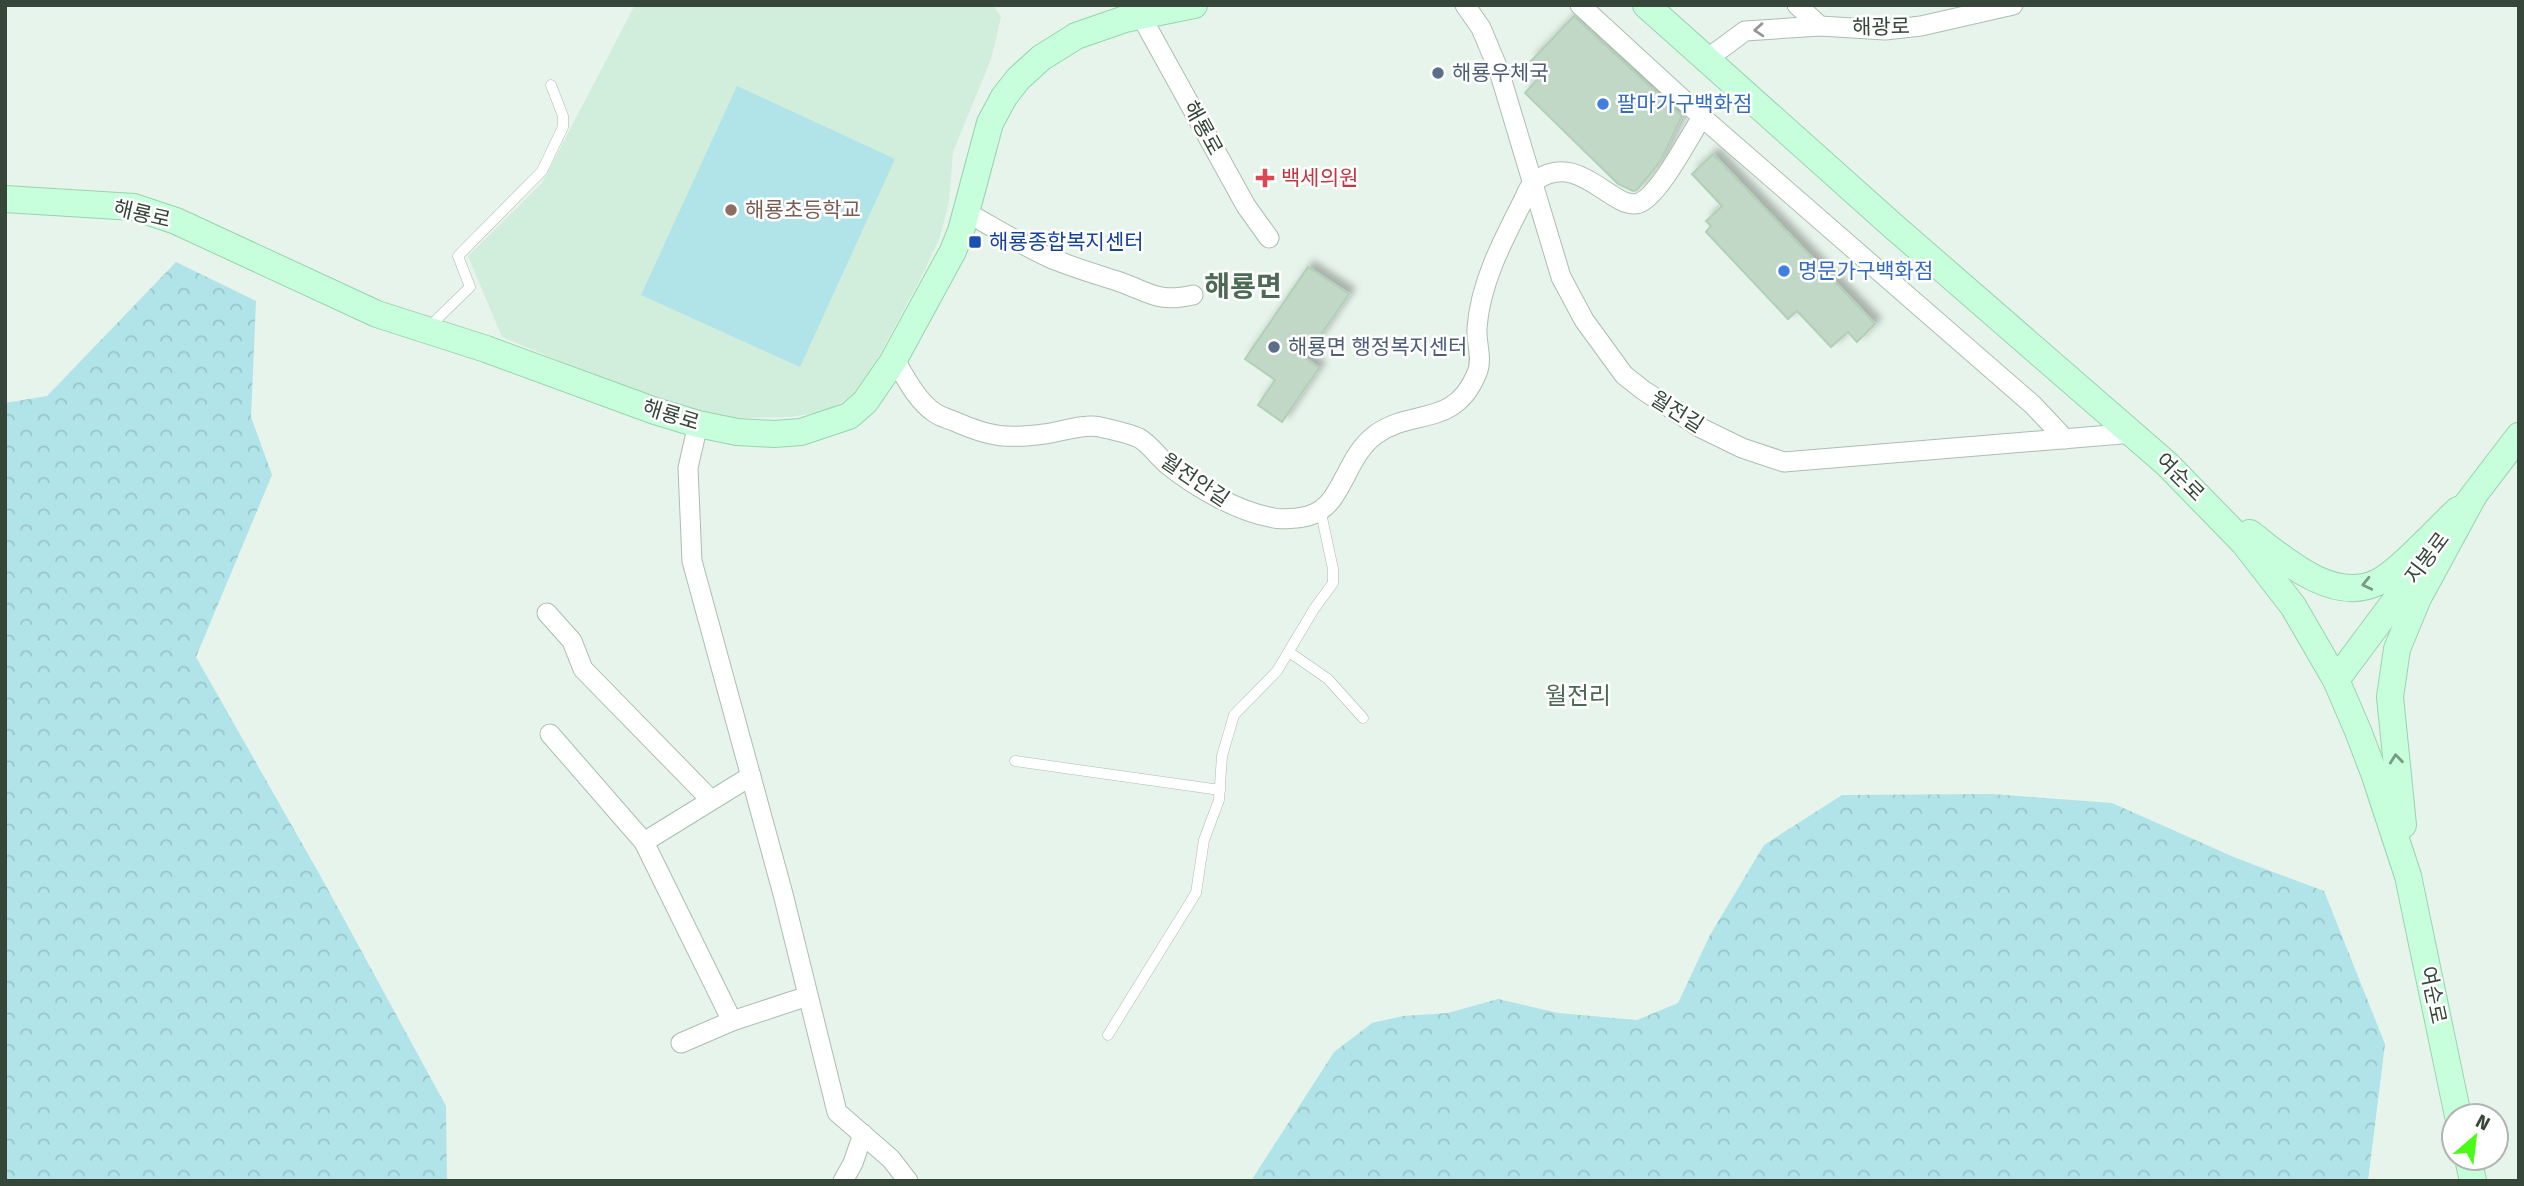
<svg xmlns="http://www.w3.org/2000/svg" width="2524" height="1186" font-family="'Fira Sans','Noto Sans KR',sans-serif">
<defs>
<pattern id="forest-crowns" width="20" height="18" patternUnits="userSpaceOnUse" patternTransform="scale(1.75)"><rect width="20" height="18" fill="#b0e4e8"/><path d="M2 6a3 3 0 1 1 6 0M12 15a3 3 0 1 1 6 0" fill="none" stroke="#98c5c8"/></pattern>
<filter id="shadow"><feDropShadow dx="6" dy="-6" stdDeviation="3.5" flood-color="#0004"/></filter>
</defs>
<rect width="100%" height="100%" fill="#e7f4eb"/>
<!-- education -->
<path fill="#d1eddb" d="M635,5H993L1001,17L991,59L953,152L949,201L940,237L923,274L866,380L859,390L847,399L827,411L790,417L731,418L704,413L638,393L502,337L468,256L542,183Z"/>
<!-- green -->
<path fill="#b0e4e8" d="M737,86L895,159L800,367L641,295Z"/>
<!-- forest -->
<g fill="url(#forest-crowns)">
<path d="M176,262L256,301L251,417L272,475L196,657L321,877L446,1106L447,1181H5V403L47,396Z"/>
<path d="M1992,794L2112,803L2236,858L2324,891L2385,1044L2368,1181H1251L1334,1052L1372,1023L1403,1016L1448,1013L1498,999L1558,1013L1637,1020L1678,1003L1710,935L1764,845L1842,795Z"/>
</g>
<!-- building -->
<g fill="#c0d8c5" stroke="#b0d0b7" stroke-width="2" filter="url(#shadow)">
<path d="M1574,16L1682,116L1660,162L1637,190L1633,191L1618,184L1525,93L1544,72L1531,61Z"/>
<path d="M1713,154L1875,324L1857,342L1848,332L1831,347L1797,311L1788,319L1706,232L1711,226L1706,221L1722,206L1692,174Z"/>
<path d="M1308,267L1349,294L1305,358L1319,368L1282,422L1258,405L1275,380L1245,359Z"/>
</g>
<g fill="none" stroke-linecap="round" stroke-linejoin="round">
<defs>
<g id="lane">
<path d="M430,329L436,320L470,287L458,256L542,171L563,127V116L551,85"/>
<path d="M1289,652L1328,679L1363,718"/>
<path d="M1015,761L1220,790"/>
<path d="M1108,1035L1196,893L1204,840L1219,800L1222,756L1234,715L1277,671L1314,609L1333,583V569L1321,513"/>
</g>
<g id="street">
<path d="M1465,5L1481,28L1499,71L1561,277L1584,320L1624,375L1643,390L1699,427L1742,448L1784,462L2134,433"/>
<path d="M1580,5L1702,117L2033,405L2065,439"/>
<path d="M1797,5L1820,26L1885,30L1921,26L2013,5"/>
<path d="M1141,16L1246,206L1269,238"/>
<path d="M1707,59L1745,31L1820,26"/>
<path d="M966,212C993,227 1020,244 1048,257C1071,267 1096,274 1120,282C1151,293 1158,303 1193,295"/>
<path d="M894,358C905,377 917,401 935,413C941,417 949,419 956,422C990,437 1007,439 1044,434C1061,432 1084,423 1100,427C1112,430 1128,433 1139,438C1150,444 1158,457 1168,465C1197,488 1238,512 1274,518C1281,520 1290,518 1297,518C1344,515 1340,462 1375,435C1413,407 1454,429 1477,373C1483,358 1476,344 1477,328C1480,285 1501,244 1521,205C1525,198 1528,186 1535,181C1582,147 1616,219 1643,201C1663,188 1688,139 1702,117"/>
<path d="M698,424L688,468L692,561L783,894L837,1112L891,1159L908,1181"/>
<path d="M547,613L572,641L583,669L711,800"/>
<path d="M550,734L644,842"/>
<path d="M732,1021L644,842L751,776"/>
<path d="M681,1043L732,1021L808,996"/>
<path d="M843,1181L853,1163L863,1134"/>
</g>
<g id="secondary">
<path d="M1646,5L1892,225L2167,464L2244,543L2293,606L2336,680L2358,731L2374,773L2408,876L2458,1116"/>
<path d="M5,199L134,207L176,221L377,314L486,349L655,411L698,424L737,432L774,434L801,432L849,416L865,402L892,363L953,251L961,231L990,123L1004,97L1018,79L1041,58L1076,36L1125,19L1194,5"/>
<path d="M2464,508L2519,436"/>
<path d="M2250,533C2282,558 2333,605 2378,582C2401,570 2437,529 2458,510"/>
<path d="M2336,680L2418,570"/>
<path d="M2403,825L2390,697L2397,649L2418,598L2474,495"/>
<path d="M2468,1158L2473,1181"/>
</g>
</defs>
<!-- lane casing -->
<use href="#lane" stroke="#aabfb0" stroke-width="11"/>
<!-- street casing -->
<use href="#street" stroke="#aabfb0" stroke-width="21"/>
<!-- secondary casing -->
<use href="#secondary" stroke="#97d4ad" stroke-width="28"/>
<!-- lane -->
<use href="#lane" stroke="#fff" stroke-width="10"/>
<!-- street -->
<use href="#street" stroke="#fff" stroke-width="19"/>
<!-- secondary -->
<use href="#secondary" stroke="#c7ffdc" stroke-width="26"/>
</g>
<!-- one-way arrows -->
<defs><path id="oneway-chevron" d="M-2-3.5L2.5 0L-2 3.5" fill="none" stroke-width="1.6" stroke-linecap="round" stroke-linejoin="round" transform="scale(1.75)"/></defs>
<use stroke="#909a93" href="#oneway-chevron" transform="translate(1759 30) rotate(176)"/>
<g stroke="#779a83">
<use href="#oneway-chevron" transform="translate(2367 584) rotate(167)"/>
<use href="#oneway-chevron" transform="translate(2396 759) rotate(-96)"/>
</g>
<!-- markers -->
<g fill="#5c6f8a" stroke="#fff" stroke-width="2.5">
<circle cx="1438" cy="73" r="7"/>
<circle cx="1274" cy="347" r="7"/>
</g>
<g fill="#3f7fe0" stroke="#fff" stroke-width="2.5">
<circle cx="1603" cy="104" r="7"/>
<circle cx="1784" cy="271" r="7"/>
</g>
<path fill="#e0444e" stroke="#fff" stroke-width="2.5" d="M1261.5 167.5h7v7h7v7h-7v7h-7v-7h-7v-7h7z"/>
<circle fill="#8d6e63" stroke="#fff" stroke-width="2.5" cx="731" cy="210" r="7"/>
<rect fill="#1a4fb4" stroke="#fff" stroke-width="2.5" x="968" y="235" width="14" height="14" rx="3.5"/>
<g text-anchor="middle" dominant-baseline="central" stroke-width="5" stroke-linejoin="round" paint-order="stroke">
<!-- street labels -->
<g font-size="21" fill="#36473a" stroke="#fff">
<text transform="translate(1881 27) rotate(-1)">해광로</text>
<text transform="translate(1203 128) rotate(61)">해룡로</text>
<text transform="translate(142 214) rotate(13)">해룡로</text>
<text transform="translate(1677 412) rotate(32)">월전길</text>
<text transform="translate(671 415) rotate(17)">해룡로</text>
<text transform="translate(2180 477) rotate(45)">여순로</text>
<text transform="translate(1195 480) rotate(34)">월전안길</text>
<text transform="translate(2427 558) rotate(-53)">지봉로</text>
<text transform="translate(2433 995) rotate(78)">여순로</text>
</g>
<!-- service labels -->
<g font-size="21" fill="#4e5e75" stroke="#fff" text-anchor="start">
<text x="1452" y="73">해룡우체국</text>
<text x="1288" y="347">해룡면 행정복지센터</text>
</g>
<!-- shop labels -->
<g font-size="21" fill="#366cbe" stroke="#fff" text-anchor="start">
<text x="1617" y="104">팔마가구백화점</text>
<text x="1798" y="271">명문가구백화점</text>
</g>
<!-- health labels -->
<g font-size="21" fill="#be3a42" stroke="#fff" text-anchor="start">
<text x="1281" y="178">백세의원</text>
</g>
<!-- education labels -->
<g font-size="21" fill="#785e54" stroke="#fff" text-anchor="start">
<text x="745" y="210">해룡초등학교</text>
</g>
<!-- transit labels -->
<g font-size="21" fill="#164399" stroke="#fff" text-anchor="start">
<text x="989" y="242">해룡종합복지센터</text>
</g>
<!-- quarter labels -->
<g font-size="24" fill="#4d6a54" stroke="#fff">
<text x="1578" y="696">월전리</text>
</g>
<!-- district labels -->
<g font-size="28" font-weight="bold" fill="#4d6a54" stroke="#fff">
<text x="1243" y="286">해룡면</text>
</g>
</g>
<!-- border -->
<rect width="2524" height="1186" fill="none" stroke="#36473a" stroke-width="14"/>
<!-- north arrow -->
<g transform="translate(2475 1137) rotate(28)"><circle r="33" fill="#ffffff" stroke="#afb5b0" stroke-width="2"/>
<path d="M0-5L12 26L0 18L-12 26Z" fill="#4bfb18"/>
<text y="-10" font-size="19" font-weight="bold" text-anchor="middle" fill="#36473a">N</text>
</g>
</svg>
